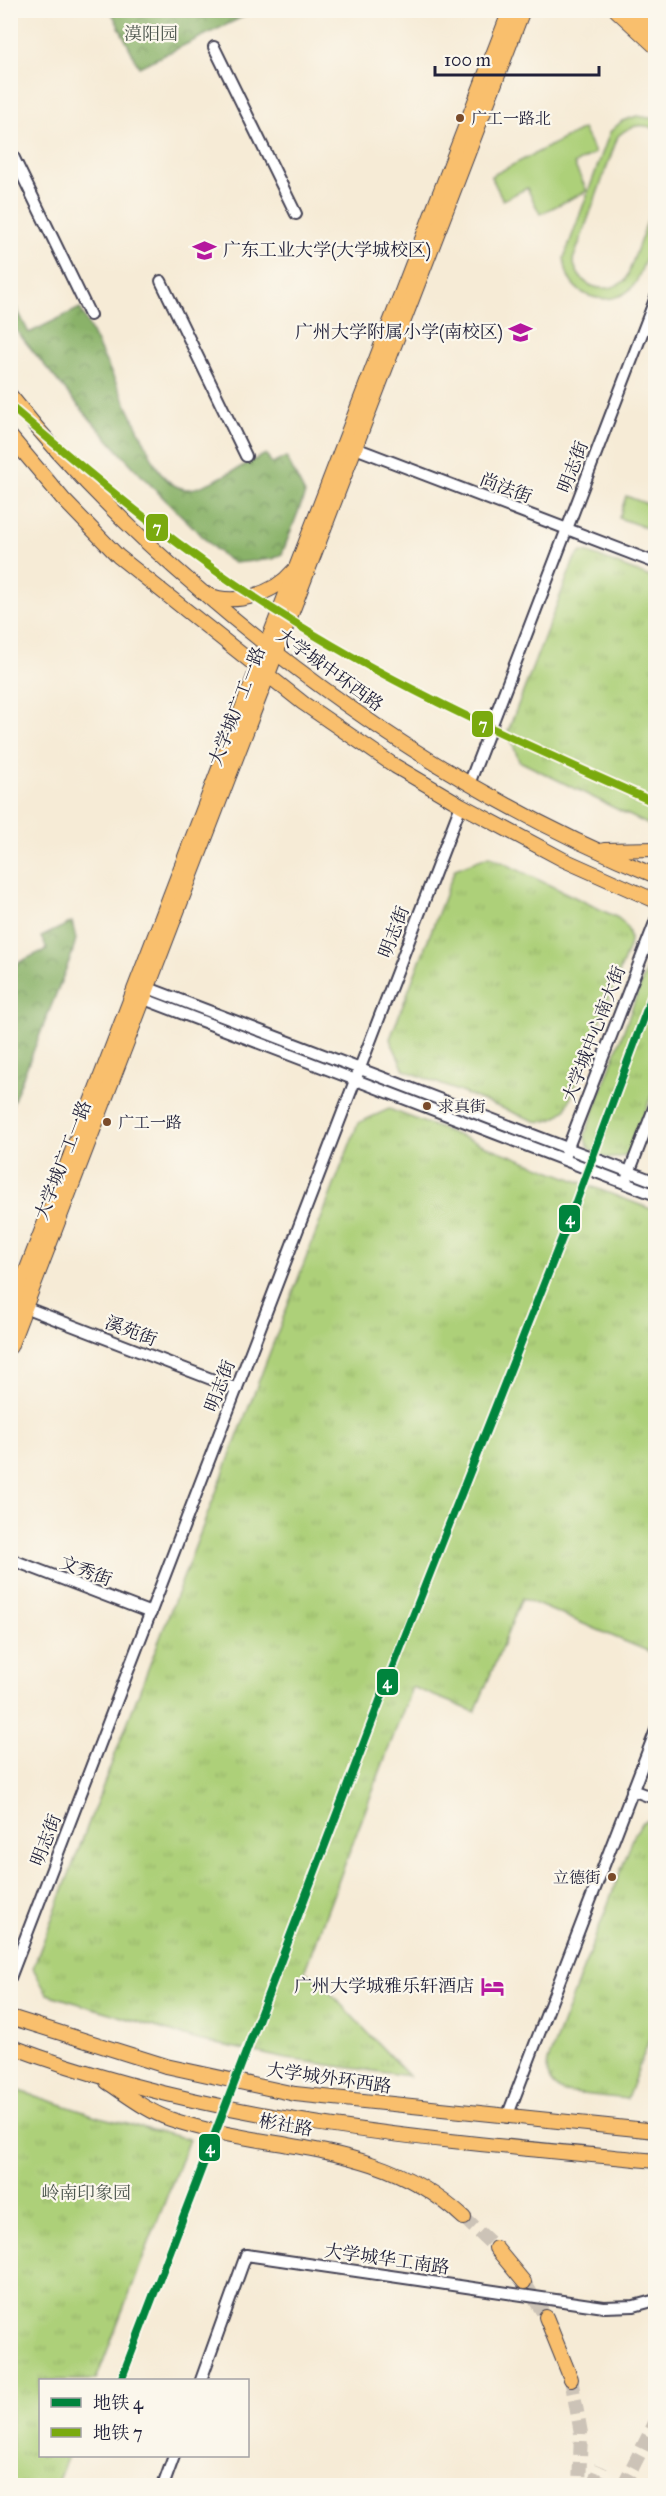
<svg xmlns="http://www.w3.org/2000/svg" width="666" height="2496" font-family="'IM FELL Great Primer','Noto Serif SC',serif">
<defs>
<pattern id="grass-tufts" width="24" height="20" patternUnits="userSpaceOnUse" patternTransform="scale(1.5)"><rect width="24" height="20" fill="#add079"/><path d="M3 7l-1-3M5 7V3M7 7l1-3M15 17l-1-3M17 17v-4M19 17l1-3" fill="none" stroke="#95b26a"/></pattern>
<pattern id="forest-crowns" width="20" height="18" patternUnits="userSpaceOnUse" patternTransform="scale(1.5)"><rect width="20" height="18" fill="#8ab269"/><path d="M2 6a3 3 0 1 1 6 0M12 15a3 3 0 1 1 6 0" fill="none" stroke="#709058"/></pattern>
</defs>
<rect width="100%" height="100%" fill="#fbf7ec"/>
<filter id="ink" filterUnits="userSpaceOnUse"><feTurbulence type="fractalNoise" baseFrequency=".0167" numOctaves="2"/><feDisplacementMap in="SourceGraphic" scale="12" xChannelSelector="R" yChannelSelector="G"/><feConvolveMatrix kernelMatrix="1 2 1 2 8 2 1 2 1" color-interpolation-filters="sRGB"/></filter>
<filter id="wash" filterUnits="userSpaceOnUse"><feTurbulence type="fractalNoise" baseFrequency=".008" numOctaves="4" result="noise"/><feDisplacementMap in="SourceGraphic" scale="24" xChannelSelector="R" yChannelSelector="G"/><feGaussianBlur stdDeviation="1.35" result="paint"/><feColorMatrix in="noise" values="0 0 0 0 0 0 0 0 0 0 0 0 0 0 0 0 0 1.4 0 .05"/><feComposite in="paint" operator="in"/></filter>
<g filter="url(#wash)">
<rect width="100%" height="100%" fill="#f6ebd6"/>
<!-- grass -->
<g fill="url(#grass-tufts)" stroke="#68795a" stroke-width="1.5">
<path d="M581,552L589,553L655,579V828L519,761L508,731L574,560Z"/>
<path d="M489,856L618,918C628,925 632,935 629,947L567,1107C559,1118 548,1123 535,1121L404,1070L390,1039L455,869Z"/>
<path d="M655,946V1086L631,1150C618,1166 585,1157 585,1135Z"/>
<path d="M389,1109L656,1211L655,1654L522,1598L475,1712L412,1687L304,1972L315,1977L409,2076L287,2059L198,2040L47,1994L33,1968L358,1123Z"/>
<path d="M655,1818V2024L627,2099L564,2092C550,2086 545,2076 548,2061L635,1833L643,1822Z"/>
<path d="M11,2088L99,2117L189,2139L96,2380H40V2456H68L56,2485H11Z"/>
</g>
<!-- forest -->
<g fill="url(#forest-crowns)" stroke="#566a52" stroke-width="1.5">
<path d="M111,11H255L139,67Z"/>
<path d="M10,295L29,333L80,308L155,464C162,476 173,489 188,489C202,490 251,461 266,454L272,464L286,457L305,494L282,554L273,559L234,563C216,553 201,534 186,520C124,461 69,396 15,329L11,322Z"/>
<path d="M72,922L76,939L72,954L11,1107V966L47,949L41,937Z"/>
</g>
<!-- pitch -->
<g fill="#add079" stroke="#68795a" stroke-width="1.5">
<path d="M637,116L655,119V129C641,122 629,126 618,136L573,260C579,288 604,296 626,280L655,200C656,209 657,219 656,228C654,236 639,279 634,285C618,306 583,302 570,280C566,273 565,266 564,258L610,132L622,121Z"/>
<path d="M583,129L595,153L574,164L587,191L540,214L527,188L503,200L491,176Z"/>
<path d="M626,496L655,507V531L619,518Z"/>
</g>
</g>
<g filter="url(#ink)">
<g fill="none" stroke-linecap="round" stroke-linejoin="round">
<!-- major-tunnel -->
<g stroke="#ccc3b7" stroke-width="14" stroke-dasharray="14 7" stroke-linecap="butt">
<path d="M464,2218L496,2248"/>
<path d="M524,2282L546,2317"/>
<path d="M571,2379L581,2433L579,2486"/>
<path d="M593,2486L601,2466"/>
<path d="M623,2486L656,2421"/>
</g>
<defs>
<g id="minor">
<path d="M214,47L296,214"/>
<path d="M10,150L90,315"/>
<path d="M161,281L246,456"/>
<path d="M350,446L656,563"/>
<path d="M469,784L656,297"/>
<path d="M143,986L656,1182"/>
<path d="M139,997L656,1195"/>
<path d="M565,1155L656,920"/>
<path d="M627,1178L656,1103"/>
<path d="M19,1305L237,1389"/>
<path d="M10,1559L151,1613"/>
<path d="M632,1790L656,1799"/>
<path d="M10,1978L461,805"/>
<path d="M507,2117L656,1730"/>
<path d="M201,2380L246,2255L604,2307L634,2306L656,2300"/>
<path d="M163,2486L174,2456"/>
</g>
<g id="major">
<path d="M616,10L656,47"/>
<path d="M634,10L656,31"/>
<path d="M10,395C67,467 131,531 200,590C336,708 488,807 656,876"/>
<path d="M10,436L63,499L118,556L303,703L395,766L461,805L564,860L656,901"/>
<path d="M207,594C234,607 274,594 293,571"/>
<path d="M604,850L656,849"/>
<path d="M10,1313L510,10"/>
<path d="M10,1347L523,10"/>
<path d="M10,2017L166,2066L295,2094L656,2131"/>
<path d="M10,2046C218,2125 437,2140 656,2161"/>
<path d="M107,2082C127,2095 147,2111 170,2119C273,2154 376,2137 464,2218"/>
<path d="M496,2248L524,2282"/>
<path d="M546,2317L571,2379"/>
</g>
</defs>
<!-- minor casing -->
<use href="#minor" stroke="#424052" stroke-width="14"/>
<!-- major casing -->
<use href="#major" stroke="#424052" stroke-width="16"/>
<!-- minor -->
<use href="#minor" stroke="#fff" stroke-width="10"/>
<!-- major -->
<use href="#major" stroke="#f9bf6d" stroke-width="14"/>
<defs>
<path id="metro-1" d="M121,2380L389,1677L570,1218L656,985"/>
<path id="metro-2" d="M10,406C101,484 193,561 295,623C409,694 533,748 656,803"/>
</defs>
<!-- metro-1 casing -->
<use href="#metro-1" stroke="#fbf7ec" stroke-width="12"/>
<!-- metro-2 casing -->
<use href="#metro-2" stroke="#fbf7ec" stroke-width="12"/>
<!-- metro-1 -->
<use href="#metro-1" stroke="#00843d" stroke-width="8"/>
<!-- metro-2 -->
<use href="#metro-2" stroke="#7aaa0f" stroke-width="8"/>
</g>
</g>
<!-- icons -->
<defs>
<symbol id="university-bare" viewBox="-9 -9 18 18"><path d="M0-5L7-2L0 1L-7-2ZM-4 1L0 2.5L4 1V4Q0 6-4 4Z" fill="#b5179e" stroke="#fbf7ec" stroke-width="2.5" paint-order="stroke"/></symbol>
<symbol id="school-bare" viewBox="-9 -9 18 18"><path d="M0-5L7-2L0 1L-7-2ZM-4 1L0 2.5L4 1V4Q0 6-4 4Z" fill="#b5179e" stroke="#fbf7ec" stroke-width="2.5" paint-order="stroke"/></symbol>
<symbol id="hotel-bare" viewBox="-9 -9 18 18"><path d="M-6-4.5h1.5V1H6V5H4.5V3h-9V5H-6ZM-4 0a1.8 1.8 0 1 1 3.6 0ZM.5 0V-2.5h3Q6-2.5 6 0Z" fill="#b5179e" stroke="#fbf7ec" stroke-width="2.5" paint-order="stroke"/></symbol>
</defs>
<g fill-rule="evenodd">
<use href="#university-bare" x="188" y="234" width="33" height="33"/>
<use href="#school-bare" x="504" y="316" width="33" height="33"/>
<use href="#hotel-bare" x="476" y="1970" width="33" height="33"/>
</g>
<!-- markers -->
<g fill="#7a4b2a" stroke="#fbf7ec" stroke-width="2">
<circle cx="460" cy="118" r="5"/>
<circle cx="427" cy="1106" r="5"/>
<circle cx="107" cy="1122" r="5"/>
<circle cx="612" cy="1877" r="5"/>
</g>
<g text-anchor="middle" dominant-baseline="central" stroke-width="4.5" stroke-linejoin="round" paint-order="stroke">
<!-- bus labels -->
<g font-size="16" fill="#22223b" stroke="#fbf7ec" text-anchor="start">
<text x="471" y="118">广工一路北</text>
<text x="438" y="1106">求真街</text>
<text x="118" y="1122">广工一路</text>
<text x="601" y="1877" text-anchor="end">立德街</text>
</g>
<!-- park labels -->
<g font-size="18" fill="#4c564e" stroke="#fbf7ec">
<text x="151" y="34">漠阳园</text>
<text x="86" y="2193">岭南印象园</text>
</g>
<!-- poi labels -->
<g font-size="18" fill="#22223b" stroke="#fbf7ec" text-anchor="end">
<text x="223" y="250" text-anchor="start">广东工业大学(大学城校区)</text>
<text x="503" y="332">广州大学附属小学(南校区)</text>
<text x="474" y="1986">广州大学城雅乐轩酒店</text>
</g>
<!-- street labels -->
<g font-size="18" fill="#22223b" stroke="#fbf7ec">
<text transform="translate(573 467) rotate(-69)">明志街</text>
<text transform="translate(506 488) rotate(21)">尚法街</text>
<text transform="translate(330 670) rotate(36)">大学城中环西路</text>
<text transform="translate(237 706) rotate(-69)">大学城广工一路</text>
<text transform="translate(394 932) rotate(-69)">明志街</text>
<text transform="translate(594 1034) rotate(-69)">大学城中心南大街</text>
<text transform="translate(63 1160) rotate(-69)">大学城广工一路</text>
<text transform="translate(131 1331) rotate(21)">溪苑街</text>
<text transform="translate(220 1386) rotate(-69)">明志街</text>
<text transform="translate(86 1571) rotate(21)">文秀街</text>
<text transform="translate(46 1840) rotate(-69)">明志街</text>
<text transform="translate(329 2078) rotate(8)">大学城外环西路</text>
<text transform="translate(286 2125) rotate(10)">彬社路</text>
<text transform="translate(387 2259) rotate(8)">大学城华工南路</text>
</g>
</g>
<g stroke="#fbf7ec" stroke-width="2">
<rect x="145" y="513" width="24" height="29" rx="6" fill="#7aaa0f"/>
<rect x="471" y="710" width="23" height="28" rx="6" fill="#7aaa0f"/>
<rect x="558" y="1204" width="23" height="29" rx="6" fill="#00843d"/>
<rect x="376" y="1668" width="23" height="28" rx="6" fill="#00843d"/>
<rect x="198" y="2133" width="23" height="29" rx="6" fill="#00843d"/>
</g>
<g font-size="16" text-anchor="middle" font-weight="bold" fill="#fff">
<text x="157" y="533">7</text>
<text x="483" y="730">7</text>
<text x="570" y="1224">4</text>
<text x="387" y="1688">4</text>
<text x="210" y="2153">4</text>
</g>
<!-- margin -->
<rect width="666" height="2496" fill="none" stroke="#fbf7ec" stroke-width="36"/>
<!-- legend -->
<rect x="39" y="2379" width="210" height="78" fill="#fbf7ec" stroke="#a4a2a5" stroke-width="1.5"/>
<rect x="51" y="2398" width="30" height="9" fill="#00843d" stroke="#a4a2a5" stroke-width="1.5"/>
<text x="93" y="2409" font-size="18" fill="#22223b">地铁 4</text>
<rect x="51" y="2428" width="30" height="9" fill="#7aaa0f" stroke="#a4a2a5" stroke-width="1.5"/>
<text x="93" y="2439" font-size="18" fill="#22223b">地铁 7</text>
<!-- scale -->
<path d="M435 66v9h164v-9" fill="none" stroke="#22223b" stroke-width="3"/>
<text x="444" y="66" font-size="18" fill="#22223b" stroke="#fbf7ec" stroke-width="4.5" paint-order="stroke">100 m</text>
</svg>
